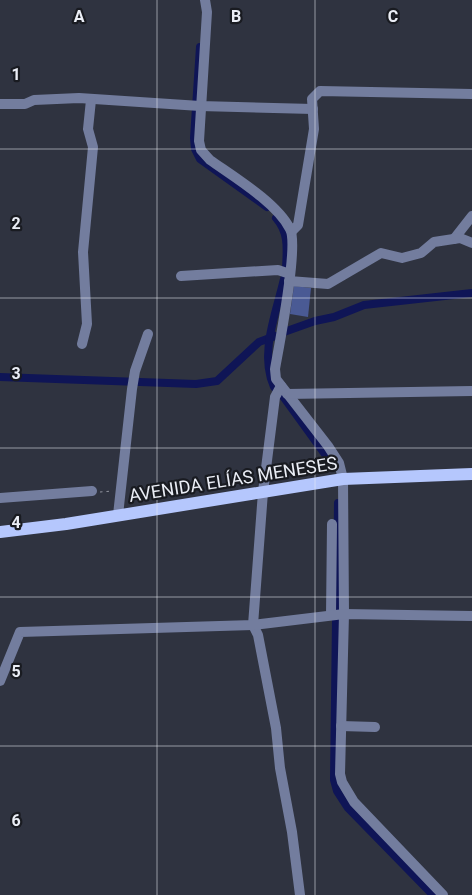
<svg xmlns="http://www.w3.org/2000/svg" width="472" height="895" font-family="Roboto,sans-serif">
<rect width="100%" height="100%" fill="#2f3340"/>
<!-- garden -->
<path fill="#4a5a94" d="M294,286L311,288L308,317L290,314Z"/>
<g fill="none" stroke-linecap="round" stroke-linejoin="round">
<!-- canal -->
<g stroke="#0f1556" stroke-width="8">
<path d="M200,47L194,138L195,149L200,159L267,207"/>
<path d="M276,218C289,233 287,249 286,268"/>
<path d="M284,332L315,321L334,317L364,305L472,293"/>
<path d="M0,377L196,384L217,381L259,342L275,336"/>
<path d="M274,387C259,353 276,314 284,279"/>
<path d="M282,395L332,464"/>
<path d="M337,609L338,503"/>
<path d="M336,620L334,780L337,791L348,808L433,895"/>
</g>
<!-- path -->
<path stroke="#91949f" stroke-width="1" stroke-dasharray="2.5 4" stroke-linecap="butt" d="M100,492L113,491"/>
<!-- minor -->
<g stroke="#737d9e" stroke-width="10">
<path d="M205,0L207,12L199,141L201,150L210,160C234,177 277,203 290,229C299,245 279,346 275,369L276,379L328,446L339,463L343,479L344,614L340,774L342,782L354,802L443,895"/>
<path d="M0,104H25L34,100L79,98L200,106L313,109"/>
<path d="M292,231L298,225L314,129L312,99L320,91L472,94"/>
<path d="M454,239L472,216"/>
<path d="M181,276L278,270L290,274"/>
<path d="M289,281L328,284L381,253L402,258L421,253L434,242L460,238L472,243"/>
<path d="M82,344L87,324L83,252L93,147L88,129L91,100"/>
<path d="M281,386L275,397L263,492L253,625L258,635L276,728L280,768L292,832L300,895"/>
<path d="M287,394L472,391"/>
<path d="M0,498L92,491"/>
<path d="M118,515L132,389L135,371L148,334"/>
<path d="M331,615L332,524"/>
<path d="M0,681L20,632L253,625L344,614L472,616"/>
<path d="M341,726L375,727"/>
</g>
<!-- major -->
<path stroke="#b5c7fd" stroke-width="12" d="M0,532L66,524L343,479L472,474"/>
</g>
<!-- grid -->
<path fill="none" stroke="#ebeef6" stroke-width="1" stroke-opacity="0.55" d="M157,0V895M315,0V895M0,149H472M0,298H472M0,448H472M0,597H472M0,746H472"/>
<g text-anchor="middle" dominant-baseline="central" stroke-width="4.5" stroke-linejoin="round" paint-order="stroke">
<!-- street labels -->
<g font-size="18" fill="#ebeef6" stroke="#191b21">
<text transform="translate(233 479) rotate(-9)">AVENIDA ELÍAS MENESES</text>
</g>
</g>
<g font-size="16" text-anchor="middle" font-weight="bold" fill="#ebeef6" stroke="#191b21" stroke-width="4.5" stroke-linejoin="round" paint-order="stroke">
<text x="79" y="22">A</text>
<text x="236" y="22">B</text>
<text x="393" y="22">C</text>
<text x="16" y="80">1</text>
<text x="16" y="229">2</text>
<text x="16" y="379">3</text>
<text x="16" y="528">4</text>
<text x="16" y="677">5</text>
<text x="16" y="826">6</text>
</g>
</svg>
